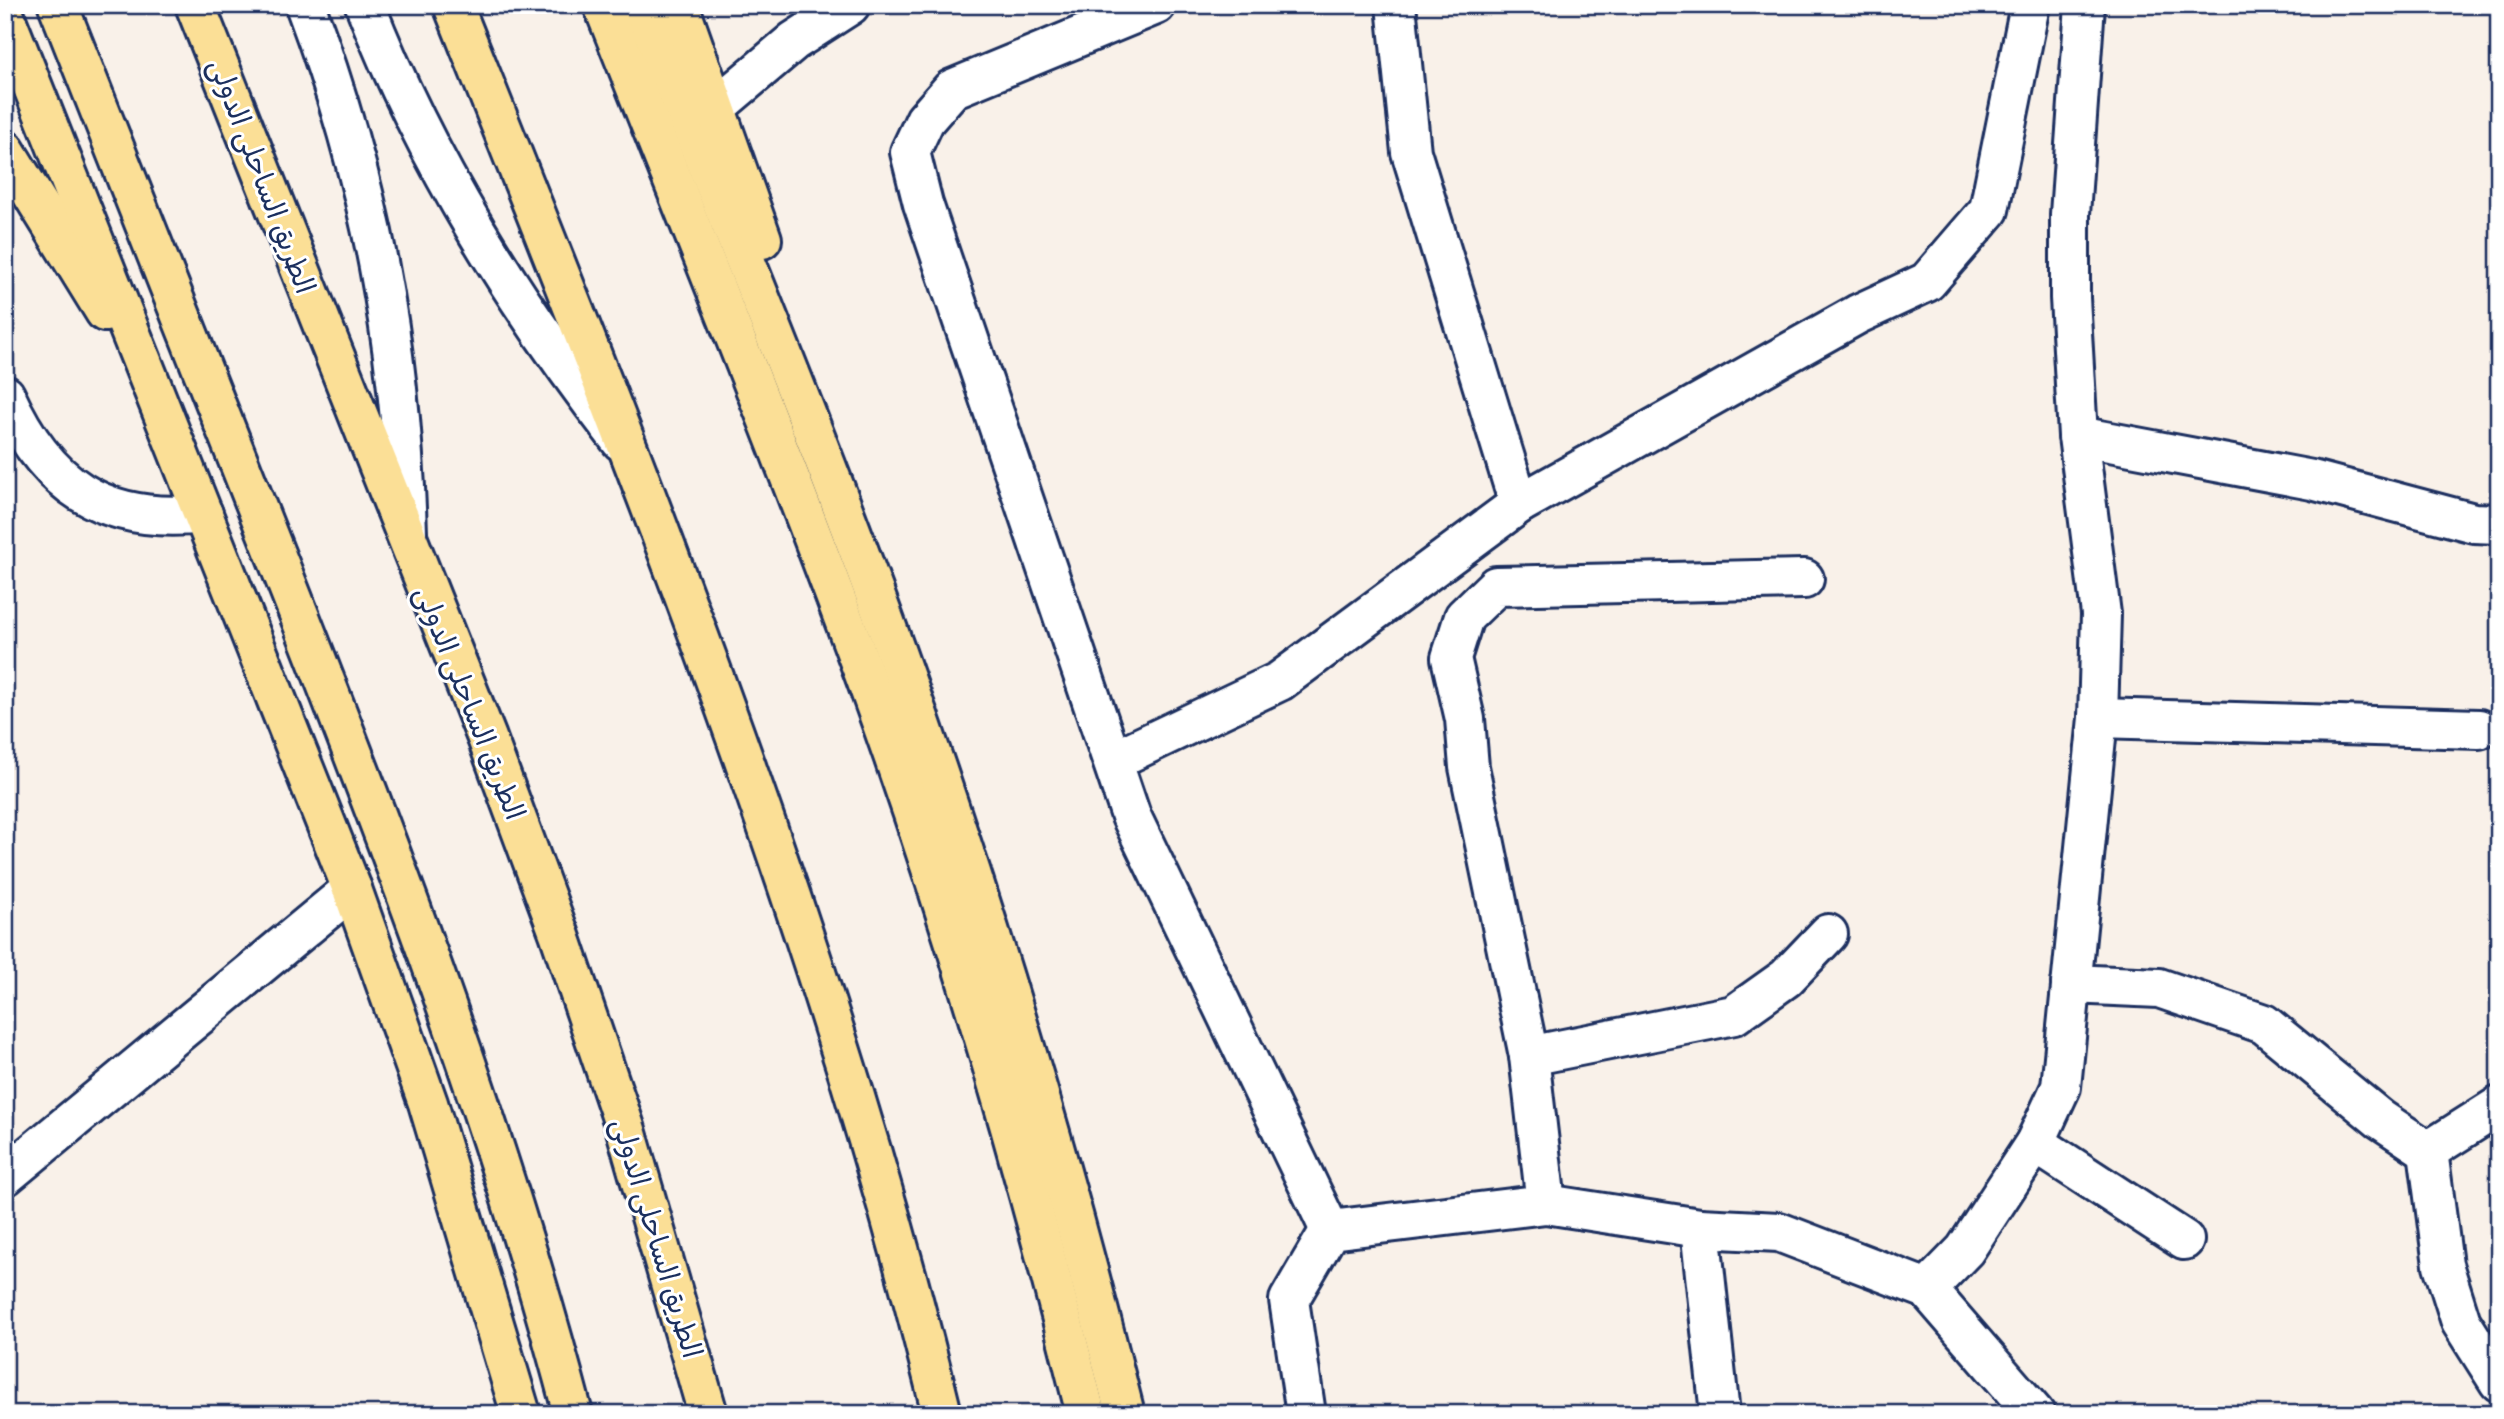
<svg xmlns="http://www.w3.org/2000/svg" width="2504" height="1419" font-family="Caveat,'Playpen Sans Arabic',sans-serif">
<rect width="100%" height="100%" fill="#f9f1e9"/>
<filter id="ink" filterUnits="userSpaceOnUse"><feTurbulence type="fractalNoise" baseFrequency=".0143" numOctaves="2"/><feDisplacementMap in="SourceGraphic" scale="14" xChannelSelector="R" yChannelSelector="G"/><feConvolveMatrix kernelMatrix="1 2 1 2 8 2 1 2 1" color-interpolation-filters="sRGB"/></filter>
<g filter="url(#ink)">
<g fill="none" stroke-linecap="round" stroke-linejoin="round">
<defs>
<g id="minor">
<path d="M305,5C371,181 401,345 407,533"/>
<path d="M365,5C427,164 517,307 621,441"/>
<path d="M1156,5L952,89L925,120L910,152L923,204L1131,816L1330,1230"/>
<path d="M1396,5L1411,152L1519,504"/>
<path d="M716,107L794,41L850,5"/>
<path d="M5,395C46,485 102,525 203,514"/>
<path d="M2078,436L2312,480L2474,523L2499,524"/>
<path d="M2098,718L2479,729"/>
<path d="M1114,760L1280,681L1519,504L1858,314L1927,282L1989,210L2030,5"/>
<path d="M2071,984L2159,988L2264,1024L2380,1119L2428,1151L2499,1106"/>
<path d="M1529,1056L1734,1015L1786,978L1828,934"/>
<path d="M2035,1143L2184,1240"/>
<path d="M2428,1151L2443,1265L2461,1322L2499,1382"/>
<path d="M5,1176L352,889"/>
<path d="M1546,1204L1529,1056L1469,767L1465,719L1451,658L1464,617L1496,586L1804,579"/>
<path d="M1700,1228L1720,1414"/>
<path d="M1927,1289L1965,1250L2035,1143L2061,1087L2098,718L2101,614L2078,436L2070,298V214L2085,5"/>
<path d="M1306,1414L1289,1300L1330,1230L1546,1204L1700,1228L1779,1232L1927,1289L2035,1414"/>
</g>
<g id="major">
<path d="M58,5C132,192 206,379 280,566C390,845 497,1124 573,1414"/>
<path d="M603,5C692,230 784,455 867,682C954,922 1025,1167 1086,1414"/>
<path d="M643,5C731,228 824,449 904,675C990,918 1063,1164 1125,1414"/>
<path d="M679,5L762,239"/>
<path d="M5,17L352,889L428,1103L521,1414"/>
<path d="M5,150L105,312"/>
</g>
<g id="highway">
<path d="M195,5L487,738L559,933L626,1130L708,1414"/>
<path d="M453,5C637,467 825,929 942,1414"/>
</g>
</defs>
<!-- minor casing -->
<use href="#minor" stroke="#1b2f5e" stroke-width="44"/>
<!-- major casing -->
<use href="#major" stroke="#1b2f5e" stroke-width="44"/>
<!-- highway casing -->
<use href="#highway" stroke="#1b2f5e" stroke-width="44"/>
<!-- minor -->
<use href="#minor" stroke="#fff" stroke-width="38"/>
<!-- major -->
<use href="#major" stroke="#fbdf96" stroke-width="38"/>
<!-- highway -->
<use href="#highway" stroke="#fbdf96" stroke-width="38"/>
</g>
</g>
<g text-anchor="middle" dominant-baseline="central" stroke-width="6" stroke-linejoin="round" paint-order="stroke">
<!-- street labels -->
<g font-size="28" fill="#1b2f5e" stroke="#fff">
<text transform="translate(262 176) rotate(69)">الطريق الساحلى الدولى</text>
<text transform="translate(470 703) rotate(68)">الطريق الساحلى الدولى</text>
<text transform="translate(657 1238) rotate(73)">الطريق الساحلى الدولى</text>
</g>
</g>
<!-- margin -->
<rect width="2504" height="1419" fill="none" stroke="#fff" stroke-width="28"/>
<rect x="14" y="14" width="2476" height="1391" fill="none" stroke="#1b2f5e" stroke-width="2.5" filter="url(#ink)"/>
</svg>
